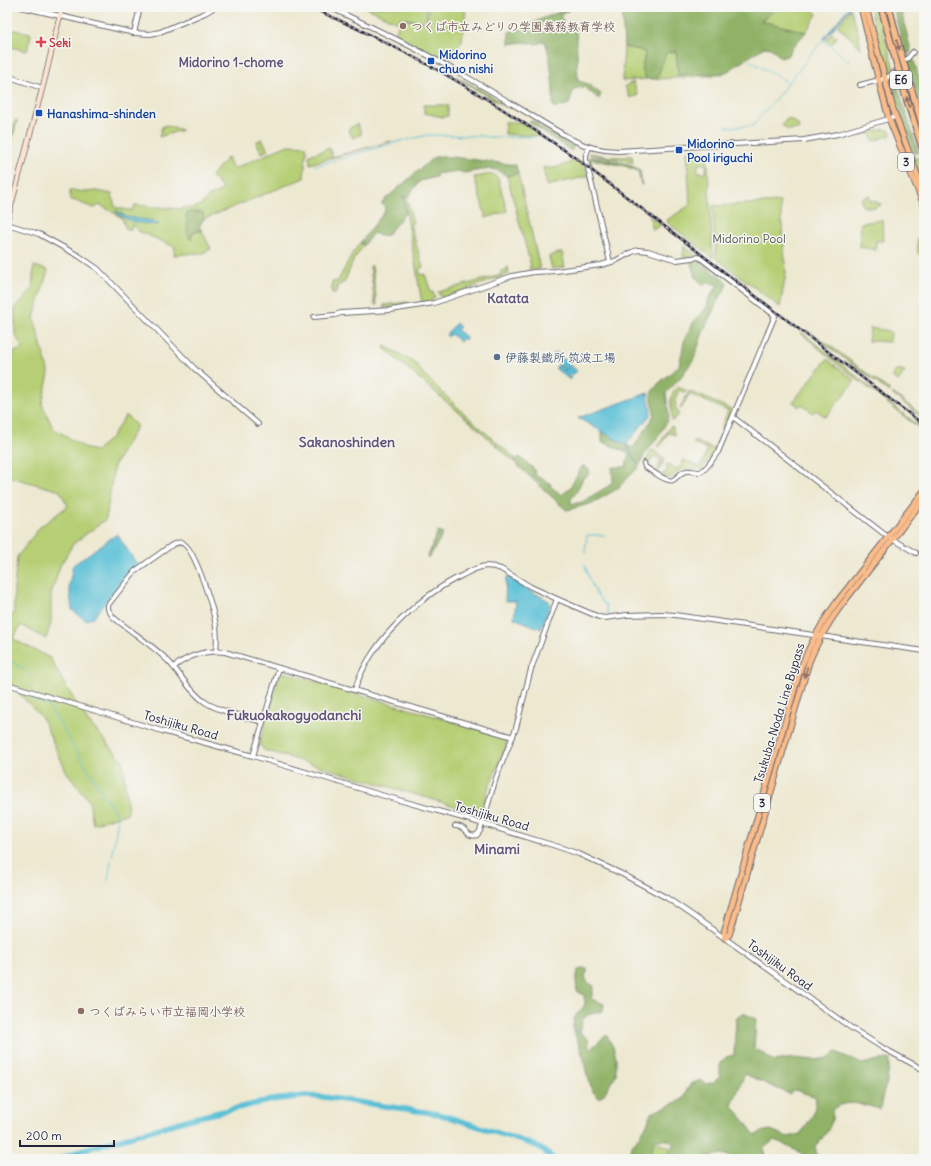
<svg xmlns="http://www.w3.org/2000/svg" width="931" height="1166" font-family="Delius,'Klee One',sans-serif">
<rect width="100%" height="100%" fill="#f6f6f2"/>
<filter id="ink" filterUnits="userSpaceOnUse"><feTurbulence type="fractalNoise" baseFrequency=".025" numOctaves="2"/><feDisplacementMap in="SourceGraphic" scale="8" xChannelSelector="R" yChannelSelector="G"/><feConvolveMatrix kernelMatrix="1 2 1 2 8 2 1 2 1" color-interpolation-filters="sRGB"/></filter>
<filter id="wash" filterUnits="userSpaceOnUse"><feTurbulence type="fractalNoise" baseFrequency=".012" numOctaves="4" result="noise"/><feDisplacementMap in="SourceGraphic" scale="16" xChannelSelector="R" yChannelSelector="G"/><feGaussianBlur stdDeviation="0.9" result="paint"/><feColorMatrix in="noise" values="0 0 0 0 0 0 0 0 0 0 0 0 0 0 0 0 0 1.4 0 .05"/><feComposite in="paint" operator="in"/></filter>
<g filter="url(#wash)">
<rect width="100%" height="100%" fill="#ede8d0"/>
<!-- green -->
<g fill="#b6cf74" stroke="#6c7858" fill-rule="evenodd">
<path d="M365,7H427L426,18L423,21L400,18L399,19L427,23L429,7H466L462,41L449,63L395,34L399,23Z"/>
<path d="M791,7H810L817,14L806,32L761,21L772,12Z"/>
<path d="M870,7H877L894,70L890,73L886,72Z"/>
<path d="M851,9L858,32L861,48L838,26Z"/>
<path d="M10,29L30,33L31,35L27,51L7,46V31Z"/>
<path d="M832,33L837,37L831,45L826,40Z"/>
<path d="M624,47L640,50L645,53L642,69L646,79L622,81Z"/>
<path d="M676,51L678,75L725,73L723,75L657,79L665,53Z"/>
<path d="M894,75L892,83L916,153H914L901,124L889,83V80Z"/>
<path d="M456,76L495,98L507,108L456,77Z"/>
<path d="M633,82L638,95L630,98L625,86Z"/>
<path d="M424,105H448V116L443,117L424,113Z"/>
<path d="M787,119H790L797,124H798L799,129L788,130L782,125Z"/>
<path d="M16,120H17L10,149H7L10,134H12Z"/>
<path d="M505,122H521L537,133V136L505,134Z"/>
<path d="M357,124L362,134L353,138L348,129Z"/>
<path d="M164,125L182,130L159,137L162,127H163Z"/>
<path d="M885,129L890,131L891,135L873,141L870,133Z"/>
<path d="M262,139L268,150L262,153L256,142Z"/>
<path d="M392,141L310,164L309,155L330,148L332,157Z"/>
<path d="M288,145L306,146L307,152L306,154L304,178L204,219L203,213L199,212L186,216L191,239L192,234L196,231H202L211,249L199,255L198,253L174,255L175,247L136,230L134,225H132L131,229H126L122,218L100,205L94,208L70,199V190L85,192L96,191L112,194L115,207L127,210H132L135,205L180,209C184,207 186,208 190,208C199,208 204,203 209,196L213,195L223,189L211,176L228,157L233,169Z"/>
<path d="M687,151H707L713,258L668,223L667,220L690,205ZM699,163L707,165L705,174L697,171Z"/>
<path d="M590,153L610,157H628V156H632L633,162H632L589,154Z"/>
<path d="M914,157L920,159L924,167V183Z"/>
<path d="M576,160L585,167L588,176L547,186L543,167C554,171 565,164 576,160Z"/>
<path d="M518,173L540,269L530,270L529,267L531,266L507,176Z"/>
<path d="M493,174L498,178L507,211L486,218L474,177Z"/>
<path d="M403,193L407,200L413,223L410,224L423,267L419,269L421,275L425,274L431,293L433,292L435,298L432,299L431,301L422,303Z"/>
<path d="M869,195L871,201H876L878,204L880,203L881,205L872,208L862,206L861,199Z"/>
<path d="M780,202L786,273L780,307L716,258L713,206Z"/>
<path d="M649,216L661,225L653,230Z"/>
<path d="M882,220L883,241H876V250L860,247L859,246L861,223Z"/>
<path d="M917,238H923L924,239V254H919L918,253Z"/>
<path d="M360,243L364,245L354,259L344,283L342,282L341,285L338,284L336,294L332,293V282L338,281L353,252Z"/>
<path d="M684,246L697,256L683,257Z"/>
<path d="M562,252L565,267L552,269L549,256Z"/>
<path d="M34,266L48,270L34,318L49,374L42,404L53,428L87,449L96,451L111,438L126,415L137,426L114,466L106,519L73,544L60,566L51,594V623L46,639L21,625L13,639L50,658L65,685L87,720L123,761L128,813L93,824L89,801L66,771L42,718L7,680V617L14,614V590L17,557L40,527L68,506L60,491L7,476V380L14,352L23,348L15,334V307L22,301L32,289Z"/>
<path d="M370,266H372L377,305H375Z"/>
<path d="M507,267H508L509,274L442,298V296H440L438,292L501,275V271L508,269Z"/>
<path d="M407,302L406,305L384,308V305Z"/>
<path d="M870,328L890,331L891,332L890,342L868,341Z"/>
<path d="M800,332H801L884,398L883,399L841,367Z"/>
<path d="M809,332L828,344L889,390V392Z"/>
<path d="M385,346L416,363C419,372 425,375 431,381C458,409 487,434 516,459L513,461C472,421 426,386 384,348Z"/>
<path d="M827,359L855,381L826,417L816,410L813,413L801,404L799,407L793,402Z"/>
<path d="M897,369L905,371L904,373L898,381L892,377Z"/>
<path d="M677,387L686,390L685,393L679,390L674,402L676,403L675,407L679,413L677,417L672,421C673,406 666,400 677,387Z"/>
<path d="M689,391L733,410L725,429L721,428L728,411L689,394L681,409L680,408Z"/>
<path d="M894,394L924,417V419L892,394Z"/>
<path d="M887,401L924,430V432L887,403Z"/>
<path d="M671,426L674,428L672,432L675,433V435L668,433L661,445L657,447Z"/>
<path d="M720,436L722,437L716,451L702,469C696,471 691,468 685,469C678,470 675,477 667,479L662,475L663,473L665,474L668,467L666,466L667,464L677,469L681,466L684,460L700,467L708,449L693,443L694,441L714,449Z"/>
<path d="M652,450L658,453L657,455L665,458L659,471L657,470L661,460L653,456L648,466L646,461Z"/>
<path d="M286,673L502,736L506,740V747L488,789L482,809L475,812L264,750L259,744L278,677L280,674Z"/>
<path d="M656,1142L679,1151L678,1159H642Z"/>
</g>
<!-- forest -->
<g fill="#90b266" stroke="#596a50" fill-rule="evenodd">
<path d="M622,7H767L772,12L761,21L806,32C799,40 792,47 787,56L781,58L771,48L764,47L725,73L678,75L676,51L666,53L657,79H646L642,69L645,53L640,50L624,47Z"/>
<path d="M893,7H900L911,51L908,55L907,53H905Z"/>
<path d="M572,8L560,16L563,21L569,27H576L578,81L588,84L601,94L599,99L584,87L574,89L569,104L556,108L553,106C553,86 552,61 545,41L537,44L524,42L509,44V32L567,9Z"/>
<path d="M910,59H912L914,61L924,95V116L907,61Z"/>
<path d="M894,75L919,153H916L892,83Z"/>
<path d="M534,121L538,123V126L574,147L571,151L529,122Z"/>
<path d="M434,157H453L516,165L518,173L507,176L497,170L488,169L464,173L458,171L436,174V177L420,181L406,199L403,195L406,212L388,234L385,236L373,233L364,245L360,243L385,211L384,208L385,207L381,203Z"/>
<path d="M589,157H595L628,164L640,170L642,185H641L638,171L625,166L591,159L592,165L590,164L588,159Z"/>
<path d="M187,212H199L203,213L204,219L199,226L202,231H196L192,233L191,240L187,234C189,225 184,220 187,212Z"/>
<path d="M690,260H698L727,282L726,286L723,293L718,300L703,332L694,359L680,378L666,393L669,416L667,422L655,441L646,452L638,468L617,489L596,501L590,504L567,510L565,509L513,461L520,457L534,469L536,476L550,483L551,487L562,495L570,488L582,466H585L589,470V474L583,478L577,491L571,499V504L582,502L610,485L613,480L612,467H626L629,453L602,442V432L626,445L633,448L650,422L654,415L651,393L659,383L679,366L685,338L693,323L707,307L709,298L718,285L710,283L702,284L695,277Z"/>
<path d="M438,531L443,534L429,558H427Z"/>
<path d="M585,968L588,970L585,976L587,982L594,986L591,999L604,1004L603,1011L588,1015L582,1020L581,1031L573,1027C573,1013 580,1014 585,1004L584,995L577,991L576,981L578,970Z"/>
<path d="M743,1013L756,1019L754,1049L758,1050L774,1061L793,1058L815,1060L828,1058L836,1052L862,1064L878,1060L890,1059L887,1082L883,1094L880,1109C865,1105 845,1098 832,1110C835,1124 824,1137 815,1146L818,1159H804L803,1154L782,1143L774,1140L763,1149L767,1159H733L731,1156L721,1154L703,1159H663L674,1145L669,1140H655L649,1159H629L630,1149L645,1128L652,1113L683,1099L690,1084L701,1080L706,1084L714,1082L720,1076V1063L726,1057L734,1055L736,1019ZM745,1074L789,1094L795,1090L816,1097L814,1113L801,1134L788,1137L771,1130L764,1131L755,1135L732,1105Z"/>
<path d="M573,1029L581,1033L588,1039L589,1047L591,1048C596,1045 603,1037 607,1035L614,1049L616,1057V1075L607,1089L604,1094L599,1098L593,1092L586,1072L584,1059Z"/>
<path d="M891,1154L920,1159H889Z"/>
</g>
<!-- water -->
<g fill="#58bfd6" stroke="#3d7088">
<path d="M849,7H851L824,40L823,39Z"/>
<path d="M115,211H117L127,217L154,221L159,225C144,224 126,223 115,211Z"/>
<path d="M456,323L460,327L457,330L467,338L465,340L463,338L460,342L451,334L448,337L446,335Z"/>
<path d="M556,352L571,365L568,368L569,369L572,366L577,371L573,375L570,373L568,375L571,378L570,380L555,368L558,365L565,371L567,369L566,370L551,357Z"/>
<path d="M648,393L651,414L630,440L628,438L627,439L629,441L627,445L638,465L626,445L578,418Z"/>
<path d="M117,534L137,564L127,575L93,618L85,620L72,610L69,586L73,565Z"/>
<path d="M508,577L521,584L529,590L549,601L550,606L541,629L514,618L516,601H505L506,578H508Z"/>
</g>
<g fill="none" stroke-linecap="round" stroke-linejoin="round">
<!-- stream -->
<g stroke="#58bfd6" stroke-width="1">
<path d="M824,41L850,62"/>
<path d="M806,60L824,39"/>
<path d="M750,61L787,82"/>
<path d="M772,103L805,62"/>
<path d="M726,127L753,126L770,105"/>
<path d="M486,137H534"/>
<path d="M407,140L427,135L484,136"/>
<path d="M315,166L404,140"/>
<path d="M585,553L587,535H605"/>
<path d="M585,565L589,578L596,594L606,606L608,615"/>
<path d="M10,661L25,670"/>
<path d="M28,673L29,677"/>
<path d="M30,698L31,699L48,705L118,818L112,856"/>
<path d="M108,880L111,861"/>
</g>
<!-- river -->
<path stroke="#58bfd6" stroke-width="5.5" d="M59,1159L82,1150L194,1118L272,1100L305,1096L323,1097L432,1113L446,1116L534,1145L541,1149L554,1159"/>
</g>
</g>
<g filter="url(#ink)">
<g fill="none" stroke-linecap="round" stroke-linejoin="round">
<defs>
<g id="tertiary">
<path d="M21,7L134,33L150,34L160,32L205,13L215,7"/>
<path d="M329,7C370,26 410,45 449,67C491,90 531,116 573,140C587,147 601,151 618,151L804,140L838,134L895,117"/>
<path d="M134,33L140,7"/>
<path d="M907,59L913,52"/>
<path d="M7,76L42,88"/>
<path d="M860,85L887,78L893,73"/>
<path d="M589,147L586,155V160L610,262"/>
<path d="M7,224L39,234L79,256L98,269L195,369L258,424"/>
<path d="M314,317L335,315L341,313L391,310L434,303L512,276L534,272L556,271L601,265L615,261L632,252L638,250L648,251L677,260L699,257L773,314L775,316L774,318L718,452C714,457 705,472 699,472C694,472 691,470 686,471C681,472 678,477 673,480C667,483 651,470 645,467L644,463"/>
<path d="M733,417L888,537L916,553"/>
<path d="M216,651C217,643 217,635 216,627C214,611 196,552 184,544C180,541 176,543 172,545L135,571L108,605V609L113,617C130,631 148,642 164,657C179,670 188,691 205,702C220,712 246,717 263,722"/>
<path d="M174,667C189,655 206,650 225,652L513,737"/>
<path d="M7,684L162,731L253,756L381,795L470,820L559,847L579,854L624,875L667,898L692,915L850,1027L883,1048L924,1070"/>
<path d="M355,690C360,670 376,646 391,630C411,608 435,588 463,575C470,571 478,567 486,566C491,566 496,567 501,569L531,587L557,599L599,617L605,618L627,615L662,614L675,615L924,651"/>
<path d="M253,756L279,668"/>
<path d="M455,826C468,826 465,838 477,835L480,831L496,778L516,728L531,669L557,599"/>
</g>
<path id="secondary" d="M7,221L45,78L62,7"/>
<g id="primary">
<path d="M861,7L874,62L889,119L924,205"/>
<path d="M866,7L893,109L924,193"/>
<path d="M725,938L724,932L801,667C811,642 820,625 836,603L924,491"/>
<path d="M725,938L729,935L731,929L809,662C817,641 827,625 840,607L924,499"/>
</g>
<g id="motorway">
<path d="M881,7L906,97L924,153"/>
<path d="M889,7L900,51L924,131"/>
</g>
</defs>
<!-- tertiary casing -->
<use href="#tertiary" stroke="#69676f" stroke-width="6"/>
<!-- secondary casing -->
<use href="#secondary" stroke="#69676f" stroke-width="6"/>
<!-- primary casing -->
<use href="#primary" stroke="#69676f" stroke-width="7"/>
<!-- motorway casing -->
<use href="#motorway" stroke="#69676f" stroke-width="8"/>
<!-- tertiary -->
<use href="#tertiary" stroke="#fff" stroke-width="4"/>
<!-- secondary -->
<use href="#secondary" stroke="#fde4d0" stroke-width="4.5"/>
<!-- primary -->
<use href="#primary" stroke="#f9bc8a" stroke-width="5"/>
<!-- motorway -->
<use href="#motorway" stroke="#f9bc8a" stroke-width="5.5"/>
<defs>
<path id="rail" d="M310,7C339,20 368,33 396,48C458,79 516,117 573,156L924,425"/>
</defs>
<!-- rail casing -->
<use href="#rail" stroke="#22223b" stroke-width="2.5"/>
<!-- rail -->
<use href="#rail" stroke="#f6f6f2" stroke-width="1" stroke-dasharray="3" stroke-linecap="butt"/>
</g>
<!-- one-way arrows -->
<defs><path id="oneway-solid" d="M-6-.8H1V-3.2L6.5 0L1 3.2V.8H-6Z"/></defs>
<g fill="#8e6f62">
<use href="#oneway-solid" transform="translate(898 45) rotate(75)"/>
<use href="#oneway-solid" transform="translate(908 102) rotate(-108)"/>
<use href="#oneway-solid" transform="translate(806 672) rotate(106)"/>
</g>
</g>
<!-- markers -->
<g fill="#8d6e63" stroke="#f6f6f2" stroke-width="1.5">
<circle cx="403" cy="26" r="4"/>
<circle cx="81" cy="1011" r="4"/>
</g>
<path fill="#e0444e" stroke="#f6f6f2" stroke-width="1.5" d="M39 36h4v4h4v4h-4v4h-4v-4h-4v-4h4z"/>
<g fill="#1a4fb4" stroke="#f6f6f2" stroke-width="1.5">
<rect x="427" y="57" width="8" height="8" rx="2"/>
<rect x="35" y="109" width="8" height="8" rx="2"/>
<rect x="675" y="146" width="8" height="8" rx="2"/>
</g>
<circle fill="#5c6f8a" stroke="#f6f6f2" stroke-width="1.5" cx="497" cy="357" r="4"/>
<g text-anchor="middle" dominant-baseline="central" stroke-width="3" stroke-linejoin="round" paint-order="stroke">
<!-- shield labels -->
<g fill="#f6f6f2" stroke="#626272" stroke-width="1">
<rect x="890" y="71" width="22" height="18" rx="3"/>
<rect x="898" y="153" width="16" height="18" rx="3"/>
<rect x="754" y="794" width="16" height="18" rx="3"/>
</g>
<g font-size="11" font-weight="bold" fill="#22223b">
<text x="901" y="80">E6</text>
<text x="906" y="162">3</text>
<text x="762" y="803">3</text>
</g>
<!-- education labels -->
<g font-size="12" font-weight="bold" fill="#785e54" stroke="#f6f6f2" text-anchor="start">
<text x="411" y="26">つくば市立みどりの学園義務教育学校</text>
<text x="89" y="1011">つくばみらい市立福岡小学校</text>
</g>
<!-- health labels -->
<g font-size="12" font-weight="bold" fill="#be3a42" stroke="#f6f6f2" text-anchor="start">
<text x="49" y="42">Seki</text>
</g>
<!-- transit labels -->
<g font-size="12" font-weight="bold" fill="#164399" stroke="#f6f6f2" text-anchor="start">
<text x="439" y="54">Midorino<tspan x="439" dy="14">chuo nishi</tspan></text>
<text x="47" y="113">Hanashima-shinden</text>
<text x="687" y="143">Midorino<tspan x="687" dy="14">Pool iriguchi</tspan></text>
</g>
<!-- park labels -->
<g font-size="12" fill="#4e564c" stroke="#f6f6f2">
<text x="749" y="238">Midorino Pool</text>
</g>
<!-- service labels -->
<g font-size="12" font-weight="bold" fill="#4e5e75" stroke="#f6f6f2" text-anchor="start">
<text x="505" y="357">伊藤製鐵所 筑波工場</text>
</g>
<!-- street labels -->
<g font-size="12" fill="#22223b" stroke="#f6f6f2">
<text transform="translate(779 713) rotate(-73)">Tsukuba-Noda Line Bypass</text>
<text transform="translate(181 725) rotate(16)">Toshijiku Road</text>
<text transform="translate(492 816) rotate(16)">Toshijiku Road</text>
<text transform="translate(780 965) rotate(36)">Toshijiku Road</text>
</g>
<!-- neighbourhood labels -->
<g font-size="13" font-weight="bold" fill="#615377" stroke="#f6f6f2">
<text x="231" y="62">Midorino 1-chome</text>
</g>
<!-- quarter labels -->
<g font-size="14" font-weight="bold" fill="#615377" stroke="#f6f6f2">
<text x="508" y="298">Katata</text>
<text x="347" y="442">Sakanoshinden</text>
<text x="294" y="715">Fukuokakogyodanchi</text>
<text x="497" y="849">Minami</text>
</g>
</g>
<!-- margin -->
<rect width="931" height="1166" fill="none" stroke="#f6f6f2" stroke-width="24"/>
<!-- scale -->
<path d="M20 1140v6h94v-6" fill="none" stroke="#22223b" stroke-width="2"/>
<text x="26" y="1140" font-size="12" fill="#22223b" stroke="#f6f6f2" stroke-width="3" paint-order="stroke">200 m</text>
</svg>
